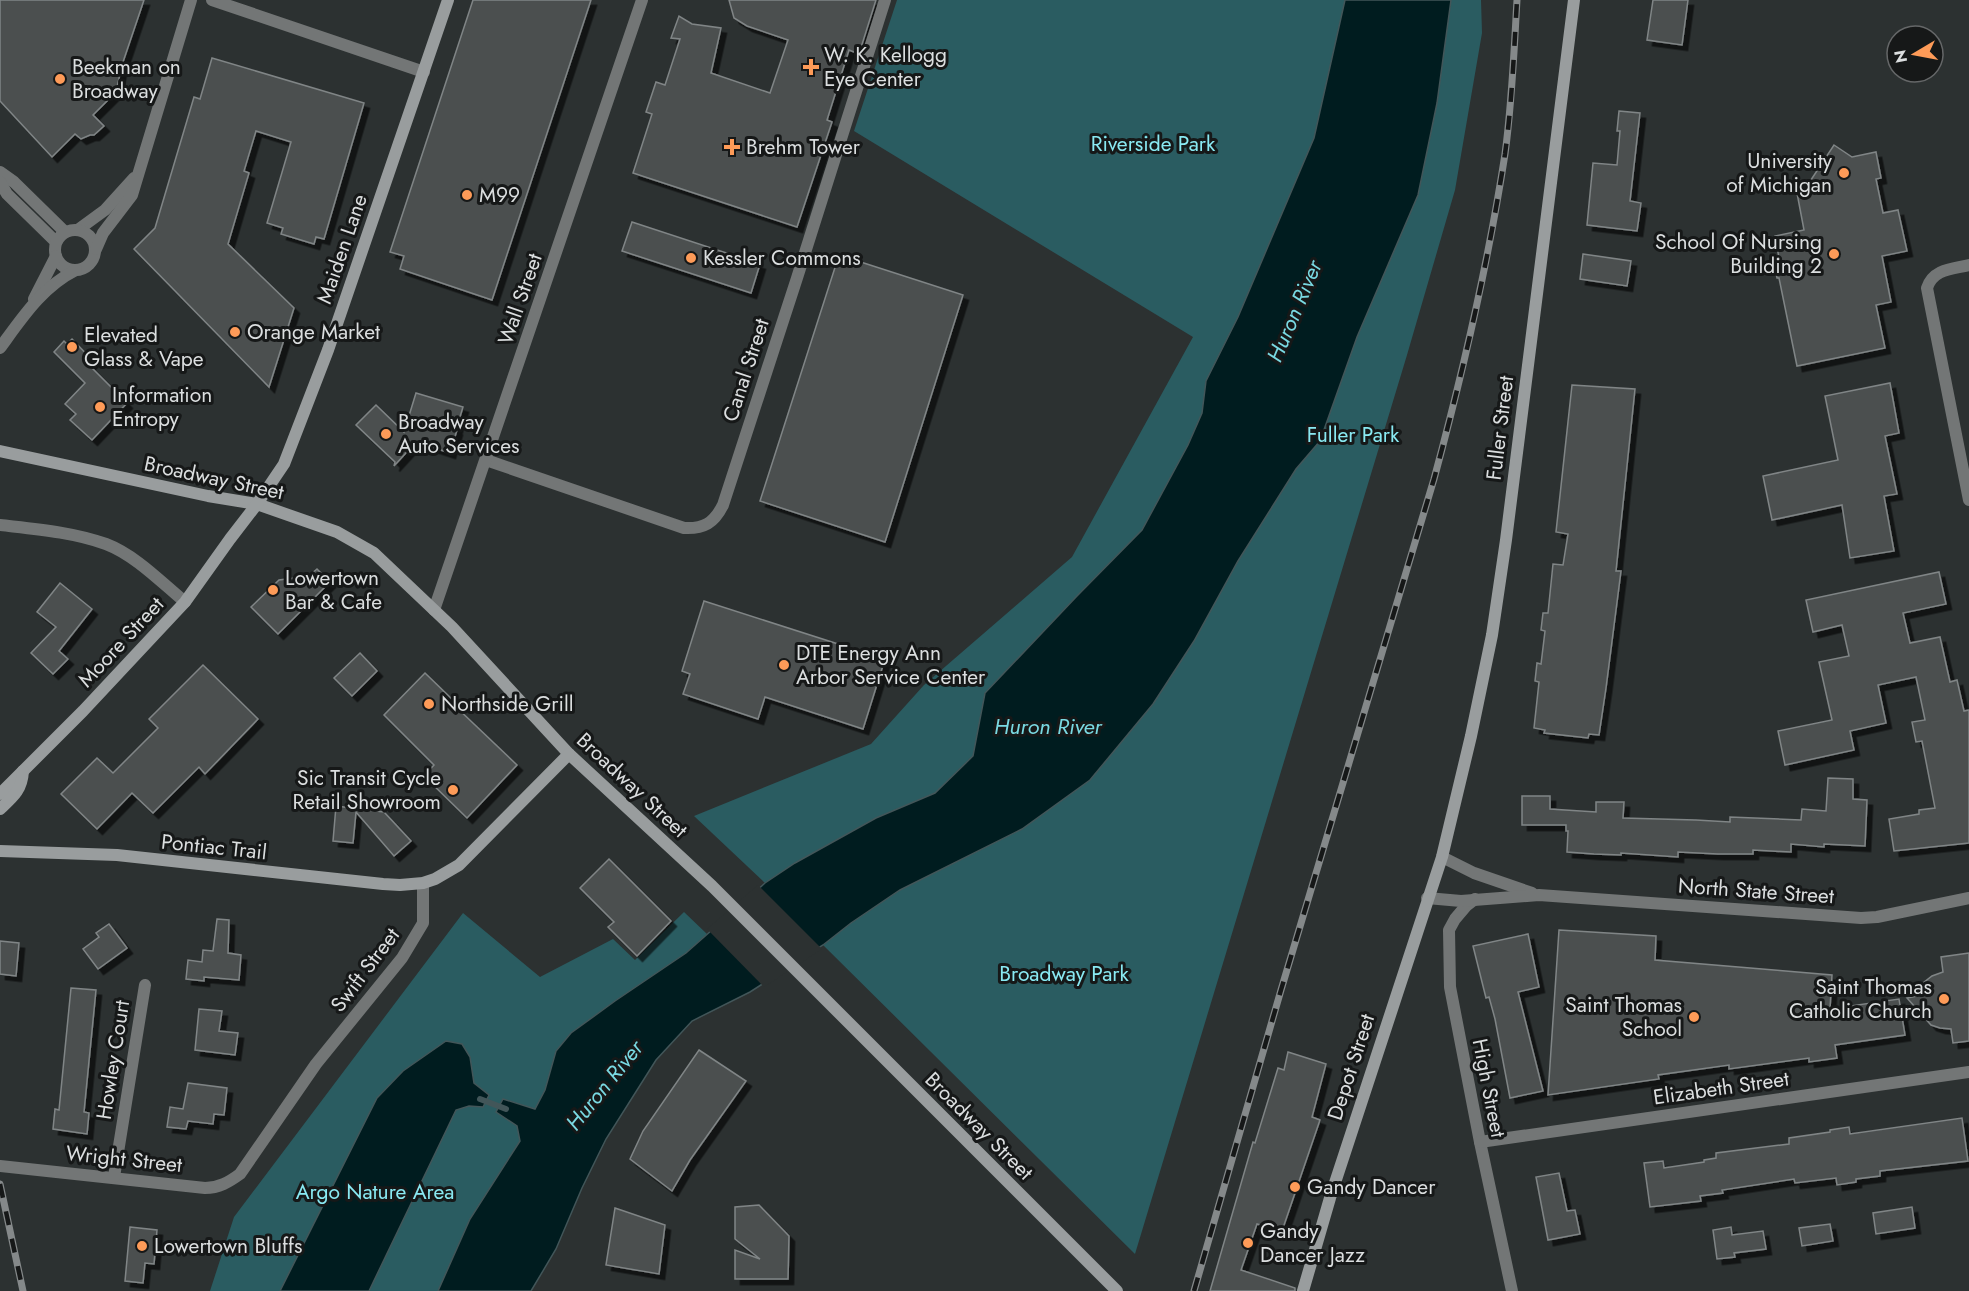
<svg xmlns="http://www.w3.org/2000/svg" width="1969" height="1291" font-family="Jost,sans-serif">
<defs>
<filter id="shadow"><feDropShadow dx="5.5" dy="5.5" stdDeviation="0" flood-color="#0009"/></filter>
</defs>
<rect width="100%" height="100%" fill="#2c3131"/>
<!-- green -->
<g fill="#2a5c61">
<path d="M897,0H1345L1314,138L1238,317L1206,381L1202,413L1188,445L1142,530L1077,596L985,693L973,756L935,793L876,818L795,863L765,883L694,816L871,744L924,685L1072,557L1193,337L854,131Z"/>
<path d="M1451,0H1481L1482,33L1455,190L1407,355L1135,1254L823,945L851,923L900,890L1022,829L1090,780L1153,704L1194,641L1238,561L1296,469L1320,441L1357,337L1418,195L1437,103Z"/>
<path d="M684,912L707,934L686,953L615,1001L571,1033L556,1051L545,1090L535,1109L503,1099L517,1126L520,1141L470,1219L438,1291H210L234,1217L463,913L540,977L613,939L635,960Z"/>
</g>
<!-- water -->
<g fill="#001c1f" stroke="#425659" stroke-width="1.5">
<path d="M1345,0H1451L1437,103L1418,195L1357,337L1320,441L1296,469L1238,561L1194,641L1153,704L1090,780L1022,829L900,890L851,923L823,945L750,992L692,1021L656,1060L606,1139L582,1188L556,1249L531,1291H438L470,1219L520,1141L517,1126L496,1112L503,1099L535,1109L545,1090L556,1051L571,1033L615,1001L686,953L765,883L795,863L876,818L935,793L973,756L985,693L1077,596L1142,530L1188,445L1202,413L1206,381L1238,317L1314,138Z"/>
<path d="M446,1041L462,1044L470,1057L474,1083L489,1095L483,1107L469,1106L456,1110L369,1291H280L377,1098L403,1071Z"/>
</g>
<!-- pier -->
<path fill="#2c3131" d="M758,885L822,949L764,987L707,929Z"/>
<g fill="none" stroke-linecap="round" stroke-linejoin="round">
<!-- stream -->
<path stroke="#425659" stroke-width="6" d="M480,1099L506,1109"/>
</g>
<!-- building -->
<g fill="#4b5050" stroke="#808586" stroke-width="1.5" filter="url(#shadow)">
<path d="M0,0H144L122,65L116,92L93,115L104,126L94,135H90L81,139L75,134L52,157L0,101Z"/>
<path d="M473,0H591L492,300L400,269L404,256L390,252Z"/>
<path d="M729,0H876L859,54L849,50L827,120L832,122L797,227L633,173L652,114L646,112L656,82L665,85L680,39L671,38L679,16L692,24L721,28L711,73L770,93L788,40L747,26L734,18Z"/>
<path d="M1653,0H1688L1682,45L1647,40Z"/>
<path d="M212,58L364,103L324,239L316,237L314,244L281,234L283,228L267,223L291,142L256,131L244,171L249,173L228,244L294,308L269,387L134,249L155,228L194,97L200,99Z"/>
<path d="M1619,111L1640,113L1630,201L1641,203L1637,231L1587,225L1593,163L1617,165L1620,131H1617Z"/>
<path d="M1834,145L1852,157L1876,152L1881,178L1876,179L1883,213L1898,210L1907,251L1882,256L1891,302L1876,305L1885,348L1797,366L1779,278H1777L1773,259L1779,258L1775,236L1804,230L1797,193L1803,192Z"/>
<path d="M632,222L760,264L751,293L622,251Z"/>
<path d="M1583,254L1631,261L1627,286L1580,279Z"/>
<path d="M839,255L963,295L885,542L760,501Z"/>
<path d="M72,339L93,361L89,365L127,403L92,440L70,420L76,414L65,404L85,383L54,352L64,341L67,344Z"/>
<path d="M1890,383L1899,433L1885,436L1897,494L1884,496L1894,551L1850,558L1842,505L1772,520L1763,476L1838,460L1825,396Z"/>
<path d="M1572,385L1635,389L1616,571H1621L1606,688L1599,735L1589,734L1588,738L1544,733L1545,730L1534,728L1539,682L1535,681L1537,663L1541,664L1545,631L1541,630L1543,613H1548L1553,564L1563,565L1568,534L1556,532Z"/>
<path d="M416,393L463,407L456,430H457L450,453L416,442L394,466L395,462L356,425L376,405L404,432Z"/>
<path d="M317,569L330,582L278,634L251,607L279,580L309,576Z"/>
<path d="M1939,572L1946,604L1903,613L1910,643L1940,637L1950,682L1957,680L1964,711L1969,710V843L1894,851L1889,819L1919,814V810L1935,808L1922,741L1916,742L1912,722L1925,720L1916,677L1878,685L1886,723L1850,731L1854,750L1785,765L1778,731L1832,720L1819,662L1849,656L1842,625L1813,632L1806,600Z"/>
<path d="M60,583L92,609L59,651L68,659L53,674L31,653L56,627L37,612Z"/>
<path d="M704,601L885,659L863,729L765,697L758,719L683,694L690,674L682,671Z"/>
<path d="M360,653L377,671L352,696L334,678Z"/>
<path d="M203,665L258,719L205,774L199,767L153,813L132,793L97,829L61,794L97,758L113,773L158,728L149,719Z"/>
<path d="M425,673L456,703L454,705L517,765L467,818L424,776L434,765L384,715Z"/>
<path d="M1828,778L1853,779V799L1867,800L1865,846L1824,844V847L1791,844V852L1753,850V854H1718L1678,852V857L1621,853V855L1594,854L1567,852L1568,831H1566V825H1522V796H1550V809L1596,812V802H1624L1623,818L1696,820L1730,822V817L1801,820L1802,809L1826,811Z"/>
<path d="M336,806L384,812L411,841L394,856L356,812L353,843L333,841Z"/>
<path d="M609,859L671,921L637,956L608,927L614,922L580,888Z"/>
<path d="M217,919L229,920L228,953L241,955L239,980L204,977V981L186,979L188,960L202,962L203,950L213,951Z"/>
<path d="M109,924L127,948L98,969L83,949L99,937L96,933Z"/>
<path d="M1559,930L1656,936L1655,960L1832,975L1830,1009L1899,999L1905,1035L1835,1045L1837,1058L1809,1062V1058L1729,1069V1065L1658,1075L1659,1079L1548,1095Z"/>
<path d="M1528,934L1539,987L1518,992L1543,1091L1510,1098L1495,1019L1489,997L1486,998L1473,946Z"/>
<path d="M0,941L19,943L16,976L0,974Z"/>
<path d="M1969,953V1041L1953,1043L1951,1029L1940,1028L1931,1025L1907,998L1917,996L1923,983L1932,976L1943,972L1941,957Z"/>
<path d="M71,988L96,990L84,1112L89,1113L87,1134L53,1129L55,1109L59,1110Z"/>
<path d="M199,1009L222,1011L219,1031L238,1033L235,1055L195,1050Z"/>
<path d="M699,1050L746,1081L690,1160L672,1191L630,1159L643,1131Z"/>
<path d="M1288,1052L1326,1064L1312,1117L1320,1120L1282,1231L1257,1224L1241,1270L1295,1288V1291H1210L1253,1142L1255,1143L1278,1068L1284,1070Z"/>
<path d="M188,1083L227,1088L224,1115L214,1114L213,1124L188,1121L186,1129L167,1127L170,1107L183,1109Z"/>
<path d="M1962,1118L1968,1161L1880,1171V1176L1856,1179V1182L1837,1185L1836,1178L1795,1183L1794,1179L1722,1190L1723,1193L1700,1196L1701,1201L1650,1207L1644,1163L1663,1161L1664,1168L1704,1162V1160L1716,1158V1153L1789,1144V1138L1830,1132V1130L1849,1127L1850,1134Z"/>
<path d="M1559,1173L1567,1211L1575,1210L1580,1234L1548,1240L1536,1177Z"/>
<path d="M759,1205L789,1236L788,1279H735V1250L760,1259L735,1239V1207Z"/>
<path d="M1912,1207L1915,1228L1876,1234L1873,1213Z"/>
<path d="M615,1208L665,1225L659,1274L606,1265Z"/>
<path d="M1830,1224L1833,1241L1802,1246L1799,1228Z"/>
<path d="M130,1227L157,1230L154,1264L145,1263L143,1283L125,1281Z"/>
<path d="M1731,1227L1732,1235L1763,1231L1766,1249L1734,1253L1735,1257L1717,1259L1713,1230Z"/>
</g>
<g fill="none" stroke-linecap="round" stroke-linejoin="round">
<!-- minor -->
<g stroke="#737676" stroke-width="12">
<path d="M212,0L424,72"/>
<path d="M0,172L14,182L65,232"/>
<path d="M0,182L7,194L56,242"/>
<path d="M79,229L105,210L134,178"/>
<circle cx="75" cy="250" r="20"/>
<path d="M96,249L103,233L132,195L191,0"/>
<path d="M1969,265C1952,269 1933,269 1927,288L1969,500"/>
<path d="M34,299L56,256"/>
<path d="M0,348C22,318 42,287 76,270"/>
<path d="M486,460L684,528C704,529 714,523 723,505L797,278L885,0"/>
<path d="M0,525C35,529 73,532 106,544C135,555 161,582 185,602"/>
<path d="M434,610L642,0"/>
<path d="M1475,899L1466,906L1455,919L1449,930L1450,987L1480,1142L1512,1291"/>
<path d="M1480,1142L1969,1072"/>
<path d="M0,1166L205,1188C219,1188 229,1182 240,1174L316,1064L402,958L423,923V883"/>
<path d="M114,1177L145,985"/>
</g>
<!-- tertiary -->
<g stroke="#737676" stroke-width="12">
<path d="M1442,857L1474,873L1532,893"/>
<path d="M1427,898L1461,901L1539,895L1861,918L1877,917L1969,898"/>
</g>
<!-- secondary -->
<g stroke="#999d9e" stroke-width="12">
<path d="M0,451L208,496L257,504L337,532L374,553L452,627L569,754L712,886L1117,1291"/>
<path d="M0,794L83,711L185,602L230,539L257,504L284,464L328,350L448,0"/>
<path d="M0,809C13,797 22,790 23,771"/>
<path d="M0,851L117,855L383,884L400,885L423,883L435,879L459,865L569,754"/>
<path d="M1303,1291L1330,1198L1442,857L1471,736L1492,635L1506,540L1574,0"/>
</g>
<defs>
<g id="rail">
<path d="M0,1184L23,1291"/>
<path d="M1194,1291L1281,990L1434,479C1463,372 1488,264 1505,154C1512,103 1514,51 1517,0"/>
</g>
</defs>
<!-- rail casing -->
<use href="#rail" stroke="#85898a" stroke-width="7"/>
<!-- rail -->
<use href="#rail" stroke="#161818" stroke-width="4.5" stroke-dasharray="14" stroke-linecap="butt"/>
</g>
<!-- markers -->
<g fill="#fe9b58" stroke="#161818" stroke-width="2">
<path d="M808 58h6v6h6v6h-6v6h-6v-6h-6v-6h6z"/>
<circle cx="60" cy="79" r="6"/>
<path d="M729 138h6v6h6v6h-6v6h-6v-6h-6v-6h6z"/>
<circle cx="1844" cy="173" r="6"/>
<circle cx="467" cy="195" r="6"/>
<circle cx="1834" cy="254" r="6"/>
<circle cx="691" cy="258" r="6"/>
<circle cx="235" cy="332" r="6"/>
<circle cx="72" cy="347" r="6"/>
<circle cx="100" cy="407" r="6"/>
<circle cx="386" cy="434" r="6"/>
<circle cx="273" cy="590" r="6"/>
<circle cx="784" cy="665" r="6"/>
<circle cx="429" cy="704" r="6"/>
<circle cx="453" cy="790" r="6"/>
<circle cx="1944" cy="999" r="6"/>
<circle cx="1694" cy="1017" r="6"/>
<circle cx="1295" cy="1187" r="6"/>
<circle cx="1248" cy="1243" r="6"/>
<circle cx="142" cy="1246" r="6"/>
</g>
<g text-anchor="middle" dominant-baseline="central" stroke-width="6" stroke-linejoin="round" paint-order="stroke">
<!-- poi labels -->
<g font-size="21" fill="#dbdedf" stroke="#161818" text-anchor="start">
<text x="824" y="55">W. K. Kellogg<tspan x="824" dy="24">Eye Center</tspan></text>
<text x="72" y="67">Beekman on<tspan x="72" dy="24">Broadway</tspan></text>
<text x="746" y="147">Brehm Tower</text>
<text x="1832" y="161" text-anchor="end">University<tspan x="1832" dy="24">of Michigan</tspan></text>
<text x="479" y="195">M99</text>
<text x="1822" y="242" text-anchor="end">School Of Nursing<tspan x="1822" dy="24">Building 2</tspan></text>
<text x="703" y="258">Kessler Commons</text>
<text x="247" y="332">Orange Market</text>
<text x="84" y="335">Elevated<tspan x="84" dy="24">Glass &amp; Vape</tspan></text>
<text x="112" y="395">Information<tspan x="112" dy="24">Entropy</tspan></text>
<text x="398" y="422">Broadway<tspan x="398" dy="24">Auto Services</tspan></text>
<text x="285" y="578">Lowertown<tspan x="285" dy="24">Bar &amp; Cafe</tspan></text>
<text x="796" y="653">DTE Energy Ann<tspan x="796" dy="24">Arbor Service Center</tspan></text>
<text x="441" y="704">Northside Grill</text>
<text x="441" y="778" text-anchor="end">Sic Transit Cycle<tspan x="441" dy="24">Retail Showroom</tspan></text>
<text x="1932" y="987" text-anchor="end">Saint Thomas<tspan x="1932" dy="24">Catholic Church</tspan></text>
<text x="1682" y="1005" text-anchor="end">Saint Thomas<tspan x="1682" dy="24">School</tspan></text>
<text x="1307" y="1187">Gandy Dancer</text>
<text x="1260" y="1231">Gandy<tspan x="1260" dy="24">Dancer Jazz</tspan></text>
<text x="154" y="1246">Lowertown Bluffs</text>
</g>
<!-- park labels -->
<g font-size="21" fill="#89e9f2" stroke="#161818">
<text x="1153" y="144">Riverside Park</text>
<text x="1353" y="435">Fuller Park</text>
<text x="1064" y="974">Broadway Park</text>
<text x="375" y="1192">Argo Nature Area</text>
</g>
<!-- street labels -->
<g font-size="21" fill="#dbdedf" stroke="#161818">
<text transform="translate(342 249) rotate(-71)">Maiden Lane</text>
<text transform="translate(520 299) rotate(-71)">Wall Street</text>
<text transform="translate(746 370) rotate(-72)">Canal Street</text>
<text transform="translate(1500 428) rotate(-83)">Fuller Street</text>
<text transform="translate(214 478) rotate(12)">Broadway Street</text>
<text transform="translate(121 642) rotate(-47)">Moore Street</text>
<text transform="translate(632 785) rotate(43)">Broadway Street</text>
<text transform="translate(214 847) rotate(6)">Pontiac Trail</text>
<text transform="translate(1756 891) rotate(4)">North State Street</text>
<text transform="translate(365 970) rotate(-53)">Swift Street</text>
<text transform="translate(113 1060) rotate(-81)">Howley Court</text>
<text transform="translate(1351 1067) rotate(-72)">Depot Street</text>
<text transform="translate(1489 1088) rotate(79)">High Street</text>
<text transform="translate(1721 1088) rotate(-8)">Elizabeth Street</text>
<text transform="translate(979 1126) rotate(45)">Broadway Street</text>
<text transform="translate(124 1159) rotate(6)">Wright Street</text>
</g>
<!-- water labels -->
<g font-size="22" font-style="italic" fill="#79d9e2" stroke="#161818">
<text transform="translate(1294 311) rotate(-67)">Huron River</text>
<text x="1048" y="726">Huron River</text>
<text transform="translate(604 1085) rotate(-51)">Huron River</text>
</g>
</g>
<!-- north arrow -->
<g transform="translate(1915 54) rotate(260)"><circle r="28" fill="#161818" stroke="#656768" stroke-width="1.5"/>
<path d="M0-4.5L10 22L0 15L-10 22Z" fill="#fe9b58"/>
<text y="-9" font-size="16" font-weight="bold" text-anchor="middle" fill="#dbdedf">N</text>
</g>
</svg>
